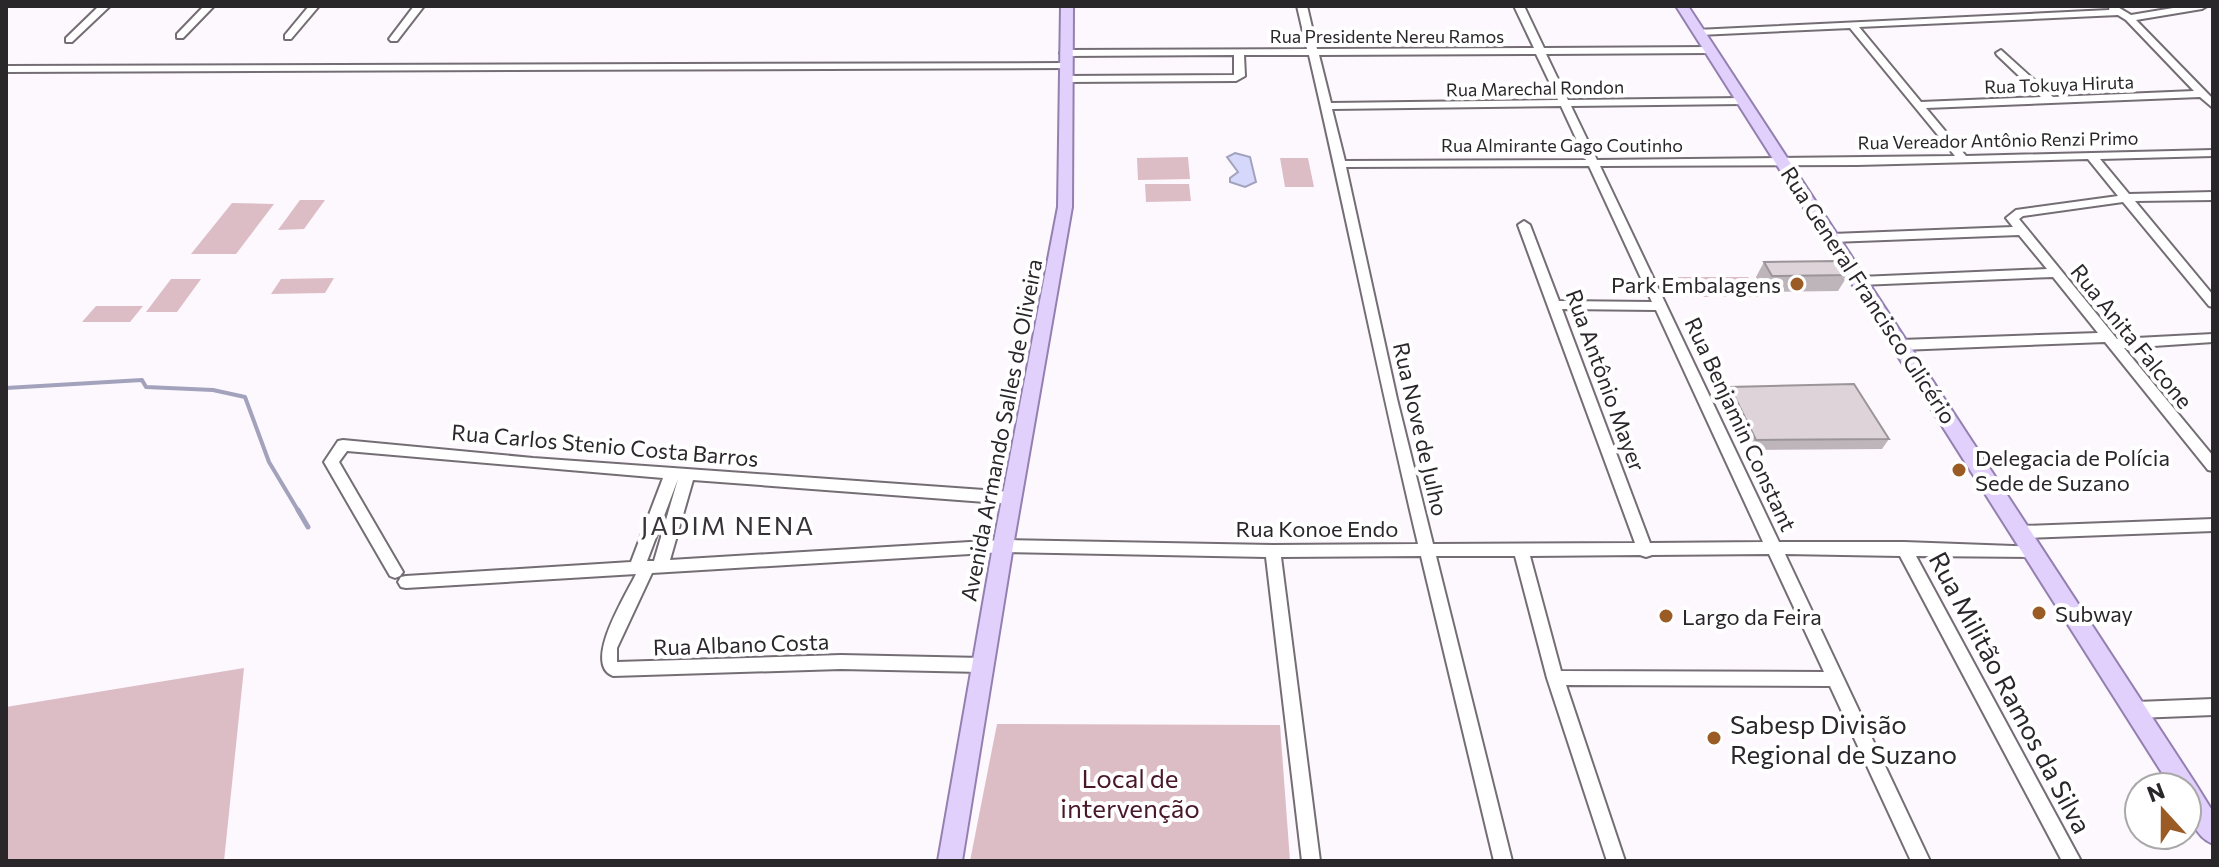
<svg xmlns="http://www.w3.org/2000/svg" width="2219" height="867" font-family="Commissioner,sans-serif">
<rect width="100%" height="100%" fill="#fdf7fe"/>
<!-- green -->
<g fill="#ddbdc5">
<path d="M1188,157L1190,179L1138,180L1137,158Z"/>
<path d="M1280,158H1308L1314,187H1285Z"/>
<path d="M1145,184H1189L1191,201L1146,202Z"/>
<path d="M300,200H325L304,229L278,230Z"/>
<path d="M232,203L274,204L236,254H191Z"/>
<path d="M1678,277H1748L1759,297H1687Z"/>
<path d="M334,278L325,293L271,294L281,279Z"/>
<path d="M171,279H201L177,312H146Z"/>
<path d="M96,306H143L130,322H82Z"/>
<path d="M244,668L224,861H6V707Z"/>
<path d="M997,724L1280,725L1290,861H970Z"/>
</g>
<!-- water -->
<path fill="#d5d7fb" stroke="#a2a2bc" stroke-width="2" d="M1235,153L1250,157L1256,182L1245,187L1230,182V178L1238,172L1227,157Z"/>
<g fill="none" stroke-linecap="round" stroke-linejoin="round">
<!-- stream-far1 -->
<path stroke="#a2a2bc" stroke-width="4" d="M6,388L142,380L146,387L213,390L245,397L269,462L299,512"/>
<!-- stream -->
<path stroke="#a2a2bc" stroke-width="5" d="M298,510L308,527"/>
<defs>
<g id="minor">
<path d="M99,6H110L72,42H66V38Z"/>
<path d="M204,6H214L183,38H177V34Z"/>
<path d="M309,6H319L291,39H285V35Z"/>
<path d="M414,6H424L397,41H391L389,39Z"/>
<path d="M1297,6H1307L1317,49L1534,48L1514,6H1524L1544,48L1710,47L1715,50L1710,53L1546,54L1568,100L1743,98L1748,101L1743,104L1571,106L1597,160L1955,156L1850,28L1699,35L1696,34V30L2109,10L2110,6H2116L2131,15L2185,6H2207L2202,9L2136,20L2213,99V108L2200,97L1926,108L1966,156L2213,150V156L2100,159L2129,194L2213,192V200L2135,201L2213,295V307L2209,306L2123,202L2023,216L2019,219L2117,339L2213,334V342L2124,348L2213,456V471L2208,470L2105,342L1901,350L1894,345L1901,340L2098,333L2053,277L1860,285L1854,281L1860,277L2047,269L2019,235L1832,242L1826,238L1832,234L2013,227L2006,218L2016,210L2118,196L2088,159L1857,165L1600,166L1779,542H1904L2039,547L2042,551L2039,555L2034,557L1916,556L2081,861H2062L1900,556L1785,554L1930,861H1911L1830,686L1566,685L1625,861H1607L1547,678L1515,556H1436L1512,861H1494L1421,556L1281,557L1320,861H1302L1266,557L1003,552L652,573L617,648V662L841,655L982,658L988,660L990,665L988,670L982,672L841,669L613,676C582,664 626,595 636,574L406,588L401,587L398,582L401,577L406,576L631,562L663,478L347,451L339,462L403,572L400,576L395,578L390,576L324,462L338,441L343,440L533,458L1012,492L1017,494L1019,498L1017,502L1012,504L693,480L670,560L1003,540L1273,545L1418,544C1379,381 1347,218 1309,55H1244L1245,76L1236,81L1065,82L1060,79L1065,76L1234,75V55L1065,56L1060,53L1065,50L1307,49ZM2118,15L2126,20L2194,91L2053,97L2001,50L1996,53L1997,55L2041,97L1921,102L1859,27ZM1536,54L1558,100L1331,103L1319,55ZM1561,106L1586,160L1345,161L1332,109ZM1589,166L1652,302L1559,301L1530,225L1524,221L1518,225L1635,543L1433,544L1397,399L1346,167ZM1562,309L1656,310L1763,542L1650,543ZM678,479L654,561H647ZM1769,554L1824,672L1561,671L1530,556L1640,555L1646,557L1652,555Z"/>
<path d="M1065,63L1069,64V68L6,72V66Z"/>
<path d="M2213,519V531L2022,538L2017,536L2014,532L2017,528L2022,526Z"/>
<path d="M2213,699V715L2137,718L2131,715L2129,710L2131,705L2137,702Z"/>
</g>
<g id="major">
<path d="M1061,6H1073L1072,207L1013,546L962,861H938L993,546L1058,207Z"/>
<path d="M1676,6H1688L2195,783L2213,812V844C2191,835 2187,808 2187,787H2171Z"/>
</g>
</defs>
<!-- minor casing -->
<use href="#minor" stroke="#746e74" stroke-width="4"/>
<!-- major casing -->
<use href="#major" stroke="#9480b0" stroke-width="4"/>
<!-- minor -->
<use href="#minor" fill="#fff" fill-rule="evenodd"/>
<!-- major -->
<use href="#major" fill="#e1d0fb" fill-rule="evenodd"/>
</g>
<!-- wall -->
<g fill="#beb5bb">
<path d="M1764,262L1848,275L1838,291L1764,292L1756,277Z"/>
<path d="M1730,387L1889,439L1882,449L1750,450L1725,398Z"/>
</g>
<!-- building -->
<g fill="#ddd3d9" stroke="#9b9498" stroke-width="2">
<path d="M1838,261L1848,275L1772,276L1764,262Z"/>
<path d="M1854,384L1889,439L1756,440L1730,387Z"/>
</g>
<!-- markers -->
<g fill="#9b5b24" stroke="#fff" stroke-width="3">
<circle cx="1797" cy="284" r="8"/>
<circle cx="1959" cy="470" r="8"/>
<circle cx="2039" cy="613" r="8"/>
<circle cx="1666" cy="616" r="8"/>
<circle cx="1714" cy="738" r="8"/>
</g>
<g text-anchor="middle" dominant-baseline="central" stroke-width="8" stroke-linejoin="round" paint-order="stroke">
<!-- far-street labels -->
<g font-size="18" fill="#2a272a" stroke="#fff">
<text x="1387" y="36">Rua Presidente Nereu Ramos</text>
<text transform="translate(2059 84) rotate(-2)">Rua Tokuya Hiruta</text>
<text transform="translate(1535 88) rotate(-1)">Rua Marechal Rondon</text>
<text transform="translate(1998 140) rotate(-1)">Rua Vereador Antônio Renzi Primo</text>
<text x="1562" y="145">Rua Almirante Gago Coutinho</text>
</g>
<!-- poi labels -->
<g font-size="22" fill="#2a272a" stroke="#fff" text-anchor="start">
<text x="1781" y="284" text-anchor="end">Park Embalagens</text>
<text x="1975" y="457">Delegacia de Polícia<tspan x="1975" dy="25">Sede de Suzano</tspan></text>
<text x="2055" y="613">Subway</text>
<text x="1682" y="616">Largo da Feira</text>
</g>
<!-- street labels -->
<g font-size="22" fill="#2a272a" stroke="#fff">
<text transform="translate(1869 295) rotate(57)">Rua General Francisco Glicério</text>
<text transform="translate(2132 336) rotate(51)">Rua Anita Falcone</text>
<text transform="translate(1606 380) rotate(70)">Rua Antônio Mayer</text>
<text transform="translate(1741 424) rotate(65)">Rua Benjamin Constant</text>
<text transform="translate(1421 429) rotate(77)">Rua Nove de Julho</text>
<text transform="translate(1001 430) rotate(-79)">Avenida Armando Salles de Oliveira</text>
<text transform="translate(605 445) rotate(5)">Rua Carlos Stenio Costa Barros</text>
<text x="1317" y="528">Rua Konoe Endo</text>
<text transform="translate(741 644) rotate(-2)">Rua Albano Costa</text>
</g>
<!-- quarter labels -->
<g font-size="26" letter-spacing="2" fill="#383339" stroke="#fff">
<text x="728" y="524">JADIM NENA</text>
</g>
<!-- near-street labels -->
<g font-size="26" fill="#2a272a" stroke="#fff">
<text transform="translate(2011 692) rotate(62)">Rua Militão Ramos da Silva</text>
</g>
<!-- near-poi labels -->
<g font-size="26" fill="#2a272a" stroke="#fff" text-anchor="start">
<text x="1730" y="723">Sabesp Divisão<tspan x="1730" dy="30">Regional de Suzano</tspan></text>
</g>
<!-- near-park labels -->
<g font-size="26" fill="#49172a" stroke="#fff">
<text x="1130" y="777">Local de<tspan x="1130" dy="30">intervenção</tspan></text>
</g>
</g>
<!-- border -->
<rect width="2219" height="867" fill="none" stroke="#2a272a" stroke-width="16"/>
<!-- north arrow -->
<g transform="translate(2163 811) rotate(339)"><circle r="38" fill="#ffffff" stroke="#aaa9aa" stroke-width="2"/>
<path d="M0-6L14 30L0 20L-14 30Z" fill="#9b5b24"/>
<text y="-12" font-size="22" font-weight="bold" text-anchor="middle" fill="#2a272a">N</text>
</g>
</svg>
